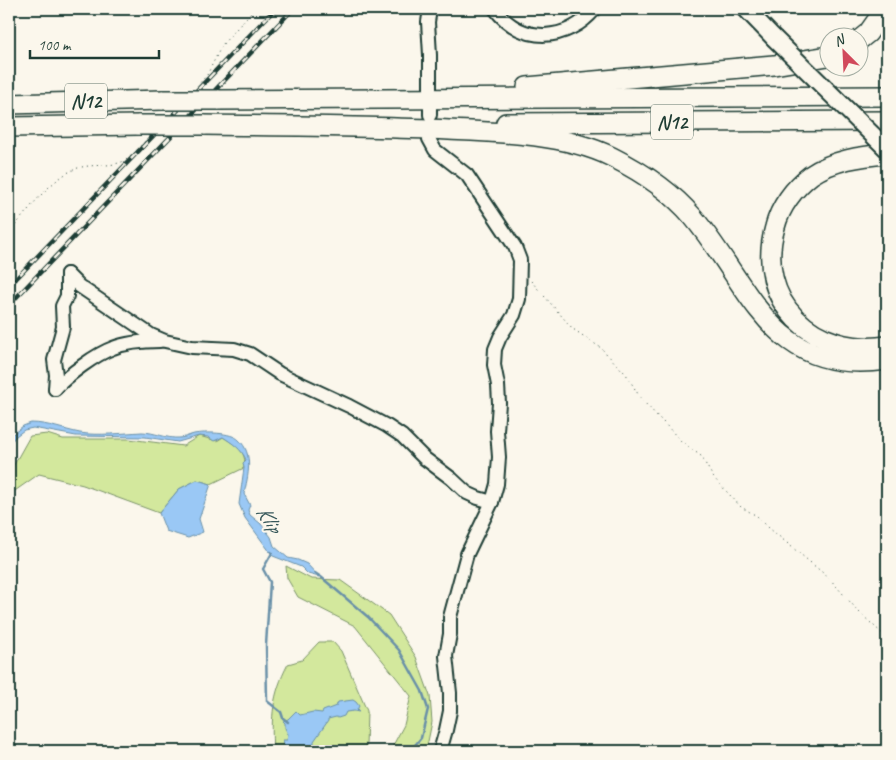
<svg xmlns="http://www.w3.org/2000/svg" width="896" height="760" font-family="Caveat,sans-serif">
<rect width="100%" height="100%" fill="#fbf7ec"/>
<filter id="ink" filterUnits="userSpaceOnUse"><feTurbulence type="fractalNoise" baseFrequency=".02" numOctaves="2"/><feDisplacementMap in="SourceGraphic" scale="10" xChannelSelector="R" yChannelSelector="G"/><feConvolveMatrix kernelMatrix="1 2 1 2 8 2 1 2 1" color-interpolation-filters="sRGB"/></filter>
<g filter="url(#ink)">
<!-- green -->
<g fill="#d3e89d" stroke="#799268">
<path d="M47,434L63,439H129L183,446L199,436L217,441L223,437C235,445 248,451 244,468L211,484L197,480L179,489L159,513L83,485L39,474L9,495V471L11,470L30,436Z"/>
<path d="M286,566L311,579L340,580L389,615L416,657L430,696L432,722L426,751H390L404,725L411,696L355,626L298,597L287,578Z"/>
<path d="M319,642H333L341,651L367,711L366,747L364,751H273C271,717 272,695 288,664L302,660Z"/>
</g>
<!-- water -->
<g fill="#9ac8f5" stroke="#6990a8">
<path d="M31,423C48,423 64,430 80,433C97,436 124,433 142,432C154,432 167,439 179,438C185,438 189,435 194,434C204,432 232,432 239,440C254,454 248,476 244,494L250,505L248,510L250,515L261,524L271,537L274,546L288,558L298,560L307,564L319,577L308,574L301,567L273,556L245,518L239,504L244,468L243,463L246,460C242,449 232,443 223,437L214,441L208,437L199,436L178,442L145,437L76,436L33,428L24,430L16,436L9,444V437L23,426Z"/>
<path d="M197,480L211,484L199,519L203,532L188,538L166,531L159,513L179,489Z"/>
<path d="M353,700L356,702L359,706L357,710L359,712L354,711L346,712L344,716L338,718L336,717L328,719V721L314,741V746L311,748L306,746L294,749L293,751H285L283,740H287L288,734L285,728V723L283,721L288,719L296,711L300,715L313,712L322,713L323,711L336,706L338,702Z"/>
</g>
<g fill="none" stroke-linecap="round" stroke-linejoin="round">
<!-- stream -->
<g stroke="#6990a8" stroke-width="2.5">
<path d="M271,552L272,553L263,569L270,582L266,645L267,701L281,712L283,718L288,722"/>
<path d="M315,573L321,577L368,617L399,650L422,691L428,709L421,738L410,751"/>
<path d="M266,751H278"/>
</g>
<defs>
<g id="minor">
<path d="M495,9C522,45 567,42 595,9"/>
<path d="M430,89V55L428,22L430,9"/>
<path d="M430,115V108"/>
<path d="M429,139L435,150L467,175L515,247L520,260L519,299L514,315L500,337L495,349L494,365L498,385L499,403L497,431L499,457L497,484L492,502L467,554L450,617V634L446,656L450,693V711L446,730L440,751"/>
<path d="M67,274L79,286L151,335L165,341L192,347L234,349L250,354L280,374L349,406L387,426L402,436L424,458L452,479L467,493L478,498L492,502"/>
<path d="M55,389C68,375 96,354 113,348C128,342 144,341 160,341"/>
<path d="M55,389L56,375L54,360L63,327L62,306L67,296V274"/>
</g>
<path id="major" d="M746,9L774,38"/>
<g id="highway">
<path d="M858,41L868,33L885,9"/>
<path d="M527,87L774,65L828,56"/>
<path d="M218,100L887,96"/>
<path d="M9,104L163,100"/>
<path d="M506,123L887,121"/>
<path d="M204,125C286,126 367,126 449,130C500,132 566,134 612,157C642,172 671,191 693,217C753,289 771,377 887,360"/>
<path d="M9,127L139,125"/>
<path d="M887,154C861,156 833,160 811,175C794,188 780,207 775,227C754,302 814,357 887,346"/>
</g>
</defs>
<!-- minor casing -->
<use href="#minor" stroke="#1f3d34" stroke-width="16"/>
<!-- major casing -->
<use href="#major" stroke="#1f3d34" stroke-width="20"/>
<!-- highway casing -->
<use href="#highway" stroke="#1f3d34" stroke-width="22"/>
<!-- path -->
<g stroke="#1f3d34" stroke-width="1" stroke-dasharray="1 4" stroke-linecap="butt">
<path d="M197,86L207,75L222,45L254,9"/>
<path d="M9,233C27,212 49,180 75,169C90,163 109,168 124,161C133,156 139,147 146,140"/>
<path d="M531,281L573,329L601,348L626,374L641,399L683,443L701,456L713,477L741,507L757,516L769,528L829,578L859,612L887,638"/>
</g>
<!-- minor -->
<use href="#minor" stroke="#fbf7ec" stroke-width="12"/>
<!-- major -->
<use href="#major" stroke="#fbf7ec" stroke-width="16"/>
<!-- highway -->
<use href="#highway" stroke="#fbf7ec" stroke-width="19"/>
<defs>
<g id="rail">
<path d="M9,286L275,9"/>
<path d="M9,305L293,9"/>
</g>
</defs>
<!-- rail casing -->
<use href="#rail" stroke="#1f3d34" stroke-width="4.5"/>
<!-- rail -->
<use href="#rail" stroke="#fbf7ec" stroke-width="2.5" stroke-dasharray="8" stroke-linecap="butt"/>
<defs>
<path id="major-bridge" d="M774,38L887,149"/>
<g id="highway-bridge">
<path d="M163,100H218"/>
<path d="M139,125H204"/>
</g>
</defs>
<!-- major-bridge casing -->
<use href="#major-bridge" stroke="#1f3d34" stroke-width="20" stroke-linecap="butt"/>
<!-- highway-bridge casing -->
<use href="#highway-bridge" stroke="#1f3d34" stroke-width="22" stroke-linecap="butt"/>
<!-- major-bridge -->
<use href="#major-bridge" stroke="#fbf7ec" stroke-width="16"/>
<!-- highway-bridge -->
<use href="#highway-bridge" stroke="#fbf7ec" stroke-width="19"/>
</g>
</g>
<g text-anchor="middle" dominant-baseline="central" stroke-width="4" stroke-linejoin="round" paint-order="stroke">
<!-- shield labels -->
<g fill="#fbf7ec" stroke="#61756b" stroke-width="1">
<rect x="65" y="83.5" width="42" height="35" rx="4"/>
<rect x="651" y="104.5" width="42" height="35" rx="4"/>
</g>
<g font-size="20" font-weight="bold" fill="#1f3d34">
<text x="86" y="101">N12</text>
<text x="672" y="122">N12</text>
</g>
<!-- water labels -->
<g font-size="22" font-style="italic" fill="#38595b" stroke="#fbf7ec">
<text transform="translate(269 519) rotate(56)">Klip</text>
</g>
</g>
<!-- margin -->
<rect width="896" height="760" fill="none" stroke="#fbf7ec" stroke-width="30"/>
<rect x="15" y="15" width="866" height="730" fill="none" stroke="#1f3d34" stroke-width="2" filter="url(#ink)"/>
<!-- north arrow -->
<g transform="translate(844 52) rotate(336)"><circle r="24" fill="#fbf7ec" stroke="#a3ada2"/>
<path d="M0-4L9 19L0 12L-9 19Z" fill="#d1495b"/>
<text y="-8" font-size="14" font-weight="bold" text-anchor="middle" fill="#1f3d34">N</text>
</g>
<!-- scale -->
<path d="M30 50v8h129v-8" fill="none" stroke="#1f3d34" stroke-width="2.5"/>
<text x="38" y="50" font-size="15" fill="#1f3d34" stroke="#fbf7ec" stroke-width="4" paint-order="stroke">100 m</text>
</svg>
